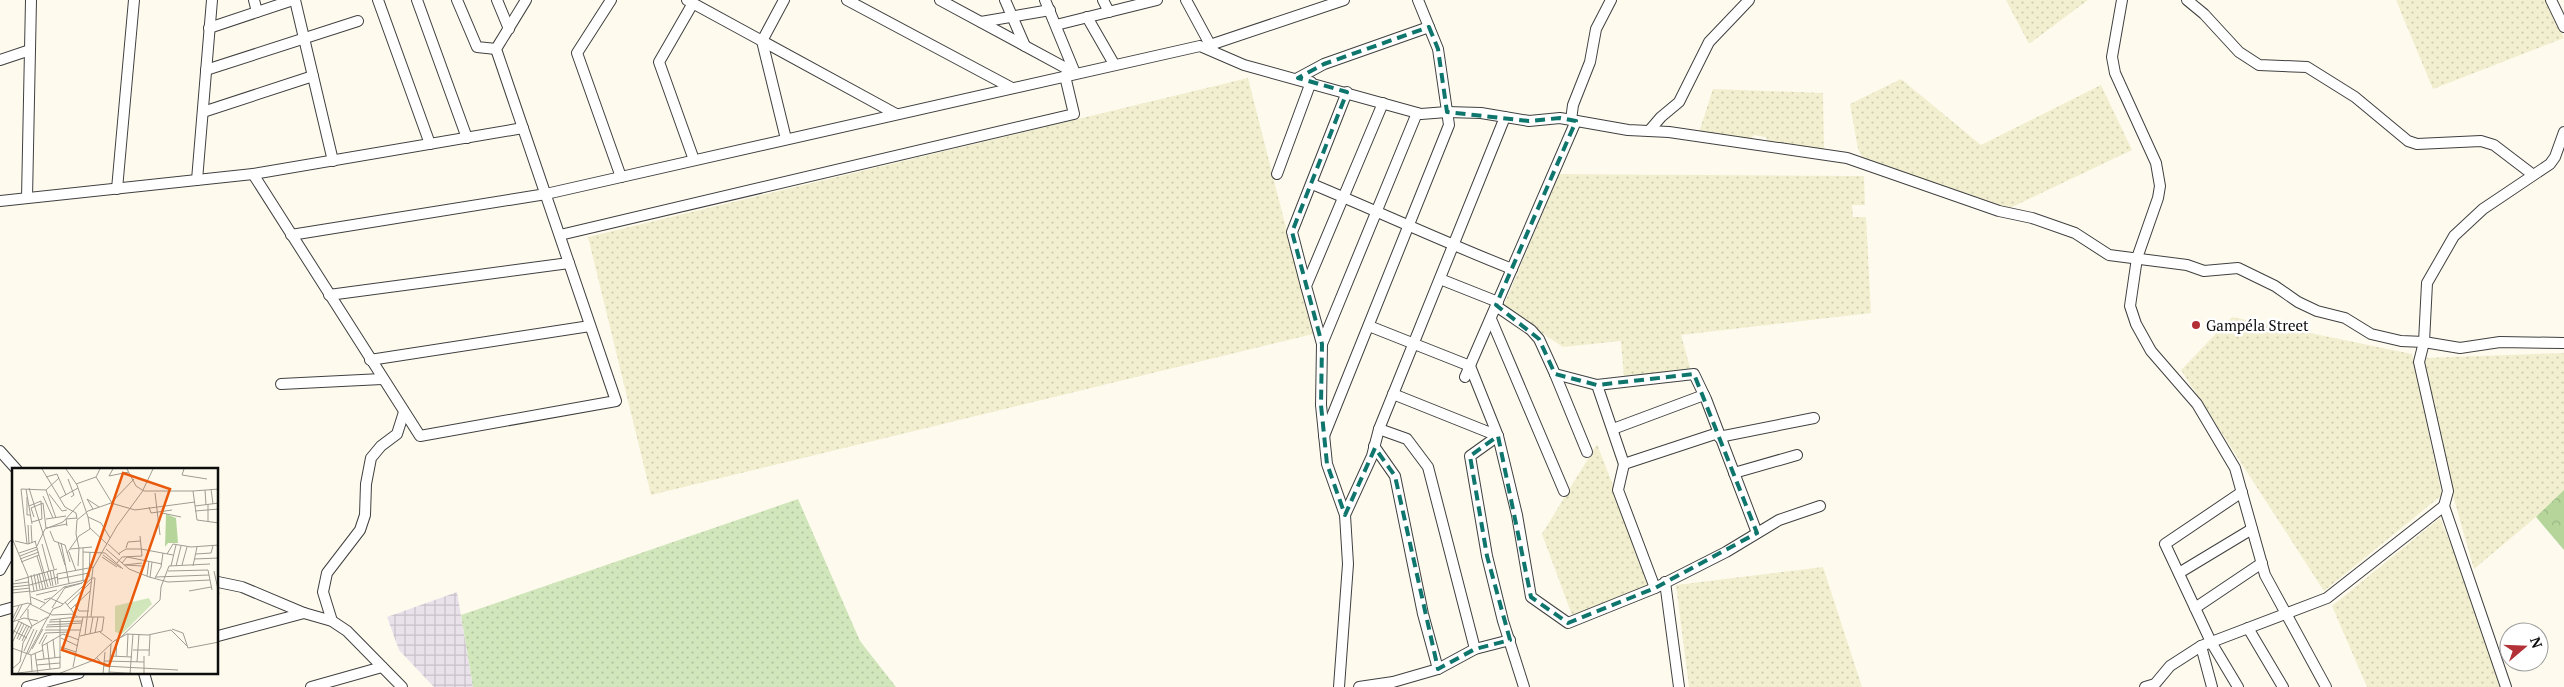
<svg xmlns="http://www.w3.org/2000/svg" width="2564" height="687" font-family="'PT Serif',serif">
<defs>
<pattern id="industrial-grid" width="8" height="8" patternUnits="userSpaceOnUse" patternTransform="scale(1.25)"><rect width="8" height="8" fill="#eae2eb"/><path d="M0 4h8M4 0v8" fill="none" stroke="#c8c1c8"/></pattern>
<pattern id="farmland-dots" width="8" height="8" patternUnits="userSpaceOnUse" patternTransform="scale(1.25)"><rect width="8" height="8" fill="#f2efd0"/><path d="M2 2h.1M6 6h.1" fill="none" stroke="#ceccb1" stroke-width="1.8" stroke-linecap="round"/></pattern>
<pattern id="grass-dots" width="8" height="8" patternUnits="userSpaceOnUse" patternTransform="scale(1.25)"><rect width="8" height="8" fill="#d1e6bb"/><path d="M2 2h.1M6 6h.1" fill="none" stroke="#b2c4a0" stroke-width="1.8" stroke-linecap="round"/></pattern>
<pattern id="forest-crowns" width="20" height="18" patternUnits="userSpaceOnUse" patternTransform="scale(1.25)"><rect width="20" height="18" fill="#b5d59b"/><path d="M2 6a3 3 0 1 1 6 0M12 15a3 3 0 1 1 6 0" fill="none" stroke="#9ab684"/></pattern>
</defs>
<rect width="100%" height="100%" fill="#fefbee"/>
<!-- industrial -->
<path fill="url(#industrial-grid)" d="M457,592L473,687H434L399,650L387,617Z"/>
<!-- farmland -->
<g fill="url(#farmland-dots)">
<path d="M2006,0H2088L2029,44Z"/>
<path d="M2396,0H2547L2564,38L2433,89Z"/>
<path d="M1248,78L1313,334L651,495L588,237Z"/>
<path d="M1901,79L1981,145L2101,85L2132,150L2010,208L1863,159L1858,149L1850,104Z"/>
<path d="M1713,89L1823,93L1824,150L1768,142L1766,137L1754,135L1751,139L1699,132Z"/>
<path d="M1559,174L1864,176L1865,205H1852L1853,217H1866L1871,313L1681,335L1691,371L1624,378L1621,341L1563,347L1503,307Z"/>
<path d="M2232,317L2412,354L2442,495L2324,591L2181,370Z"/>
<path d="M2564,353V490L2536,517L2474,569L2451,489L2424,358Z"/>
<path d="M1597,444L1652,586L1573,618L1542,534Z"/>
<path d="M2440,518L2470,592L2500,687H2367L2332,606Z"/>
<path d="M1823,567L1862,687H1689L1676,585Z"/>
</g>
<!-- grass -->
<path fill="url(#grass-dots)" d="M798,499L860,641L896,687H473L461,615Z"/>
<!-- forest -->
<path fill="url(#forest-crowns)" d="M2564,490V550L2536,517Z"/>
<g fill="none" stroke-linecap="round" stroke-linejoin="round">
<defs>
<g id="minor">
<path d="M254,0L257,12"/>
<path d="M295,0L333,161"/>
<path d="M378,0L430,144"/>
<path d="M417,0L467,138"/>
<path d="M457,0L477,47L496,49"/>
<path d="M497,0L509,29"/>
<path d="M611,0L577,53L621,177"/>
<path d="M687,0L896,114"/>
<path d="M784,0L762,41L786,139"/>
<path d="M847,0L1012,88"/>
<path d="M940,0L1075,73"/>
<path d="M1005,0L1025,46"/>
<path d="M1045,0L1075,73"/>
<path d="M1103,0L1109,12"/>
<path d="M1186,0L1213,50"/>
<path d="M2122,0L2112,57L2115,73L2156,163L2160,186L2158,198L2137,258L2130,306L2136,324L2151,351L2197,404L2235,468L2265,575L2326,687"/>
<path d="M2187,0L2204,14L2239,52L2259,65L2307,67L2355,97L2408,141L2417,144L2481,141L2494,145L2532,174"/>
<path d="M2551,0L2564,27"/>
<path d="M693,3L659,62L694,160"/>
<path d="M1087,17L1114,64"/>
<path d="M981,22L1050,10"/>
<path d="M1056,25L1157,0"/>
<path d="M209,28L293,0"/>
<path d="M1210,45L1344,0"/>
<path d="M0,60L30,50"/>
<path d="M206,70L358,21"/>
<path d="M1298,78L1324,64L1429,27"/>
<path d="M203,112L313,76"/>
<path d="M1571,120L1573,105L1590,62L1596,29L1611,0"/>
<path d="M1649,131L1661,117L1679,102L1709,42L1749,0"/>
<path d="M253,174L420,436L616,401L496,49L526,0"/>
<path d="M1277,174L1311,82"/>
<path d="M197,180L212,0"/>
<path d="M1312,184C1379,212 1444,242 1512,269"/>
<path d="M117,189L134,0"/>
<path d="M27,198L31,0"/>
<path d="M0,201L253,174L523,128"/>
<path d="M291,235L546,194L1200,46L1244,65L1421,114L1447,112L1481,113L1529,121L1560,118L1628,130L1669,132L1847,158L1999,211L2032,218L2075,233L2109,255L2187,265L2204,271L2238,268L2275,286L2298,302L2317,311L2345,318L2371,334L2401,341L2424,342L2460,348L2500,342L2564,343"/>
<path d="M560,235L1074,114L1065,76"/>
<path d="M1440,279L1498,302"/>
<path d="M1306,286L1292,232L1347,92"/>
<path d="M329,295L569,263"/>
<path d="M1496,306L1531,330L1539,339L1555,374L1597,385L1624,464L1618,490L1655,588"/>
<path d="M1491,319L1564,491"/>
<path d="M1369,326L1470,366L1498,436L1517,515L1531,597L1568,623L1655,588L1726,552L1779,520L1820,506"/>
<path d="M1322,344L1306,286L1383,103"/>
<path d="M370,360L590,326"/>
<path d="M1555,374L1587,452"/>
<path d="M1465,377L1576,121"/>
<path d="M281,384L382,379"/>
<path d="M1597,385L1694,374L1706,399L1757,533"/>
<path d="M1393,394L1498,436"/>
<path d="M1379,429L1407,439L1428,467L1475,649"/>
<path d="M1613,429L1704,395"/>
<path d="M1324,436L1449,125L1438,49L1418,0"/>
<path d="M1498,436L1470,456L1487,556L1503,621L1524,687"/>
<path d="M1719,437L1814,418"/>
<path d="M1374,446L1395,476L1423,614L1438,669"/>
<path d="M0,451L17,470"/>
<path d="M1624,464L1718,433"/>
<path d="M1734,473L1797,455"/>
<path d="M1345,515L1327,464L1321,405L1322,344L1417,113"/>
<path d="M0,570L14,545"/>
<path d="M2179,573L2252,529"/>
<path d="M218,582L242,587L304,613L332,621L347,631L402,687"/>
<path d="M1665,582L1679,687"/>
<path d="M2195,608L2262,563"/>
<path d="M0,611L14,607"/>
<path d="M332,621L323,592L327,573L360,530L365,515L366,484L371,458L381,446L397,434L404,412"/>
<path d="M2248,628L2283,687"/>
<path d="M218,636L304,613"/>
<path d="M2201,646L2212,687"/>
<path d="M144,673L148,687"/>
<path d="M27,687L79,673"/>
<path d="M311,687L382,667"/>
<path d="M1339,687L1348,564L1345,515L1372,456L1379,429L1505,117"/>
<path d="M1359,687L1393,682L1438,669L1475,649L1510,640"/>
<path d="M2145,687L2155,684L2170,666L2201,646L2327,598L2444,506"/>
<path d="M2238,687L2211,642L2165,544L2242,492"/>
<path d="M2506,687L2444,506L2448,491L2419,362L2424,342L2427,283L2454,236L2483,209L2550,164L2555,157L2564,132"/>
</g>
</defs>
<!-- minor casing -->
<use href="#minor" stroke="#404040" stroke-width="12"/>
<!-- minor -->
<use href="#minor" stroke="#fff" stroke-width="10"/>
</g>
<!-- marked area -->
<path fill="none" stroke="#0f766e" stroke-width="4" stroke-dasharray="10 6" stroke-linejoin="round" d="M1429,27L1438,49L1447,112L1529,121L1560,118L1576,121L1496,305L1539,339L1555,374L1597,385L1694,374L1757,533L1655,588L1568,623L1531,597L1498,436L1470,456L1487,556L1510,640L1475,649L1438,669L1395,476L1375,448L1345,515L1327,464L1321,405L1322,344L1292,232L1347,92L1298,78L1324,64Z"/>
<!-- markers -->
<circle fill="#b23036" stroke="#fff" stroke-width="2" cx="2196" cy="325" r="5"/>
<g text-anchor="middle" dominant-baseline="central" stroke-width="5" stroke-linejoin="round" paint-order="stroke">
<!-- poi labels -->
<g font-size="15" fill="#0d0d0d" stroke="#fff" text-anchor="start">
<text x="2206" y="325">Gampéla Street</text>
</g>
</g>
<!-- overview -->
<g transform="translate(12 468)">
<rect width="206" height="206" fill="#fefbee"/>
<path d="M137,130L140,136L110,166L103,164V138Z" fill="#d1e6bb"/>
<path d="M154,46L164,50L166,75H156L153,79Z" fill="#b5d59b"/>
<path fill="none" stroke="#9e9c94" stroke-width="1" d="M30,1L53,39L64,45L65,51M54,1L65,17L76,49L89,55L98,70M88,1L84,9L100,35M101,1L97,8L117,4M115,1L124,18L132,23H181M172,1L170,7L195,11M34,9L45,6L54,27M56,11L62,27L59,29M64,16L84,9M17,20L42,101M14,21L20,56M199,21L201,36M207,21L181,23L185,52L207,55M193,22L194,37M143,25L148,67M37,26L50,43L55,42M31,28L41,50M15,29V47H18M48,30L66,20M99,35L123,42L183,34M196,36V54M17,38L29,33L30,51L20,54M183,38L207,35M137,39L139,45L160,42M81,41L75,31L87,39M183,43L207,41M150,45L169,49M22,49L19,40L31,35L34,60L55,56M44,50L34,22L47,10M34,51L54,48M16,57L17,76M19,57L20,75M55,58L54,51L65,50M78,60L95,76M38,63L42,73L53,77L58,94M0,70L16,108L19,136M3,73L16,76L24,73M23,73L36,119M46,74L53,97M49,75L57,115M15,76L9,21L34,22M30,76L37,103M96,76L108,87M25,78L33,61L51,54L69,34M67,80L64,66L65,52L76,43L99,35L122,11M114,80L116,74L128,73M58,81L80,79M94,81L117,101L137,109L156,114L198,112M129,81L161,87M57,84L64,103M71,84L93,85L111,101M7,85L25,79M55,85L67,68L78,61L76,49M106,86L114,81H130M155,86L161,76L179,79L207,77M184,86L199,85L201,78M91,87L109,100M8,88L26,81M25,88L30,104M90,89L105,99M8,91L27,84M182,91L207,90M9,94L27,87M105,95L110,89L130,88L128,68M110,95L115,89L150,96M112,97L130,95M114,97L130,98M170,97L175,79M66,98L67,80M159,98L164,77M164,98L169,78M181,98L185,79M38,102L41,118M41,102L44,117M35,103L39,118M156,103L196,102L200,122M202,103L207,126M30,104L34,121M27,105L31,121M22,106L25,122M25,106L28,121M19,107L22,123M135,108L137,93M77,109L78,84M138,109L140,94M144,109L197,107M143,110L149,99L151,85M46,111L77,105M71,112V80M3,113L45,101M0,116L17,114M46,116L45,106L82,99M18,117L46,109M0,119L18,117M53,120L70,115M0,122L18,120M177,123L199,119M19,124L73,112L70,115M0,125L19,123M24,127L45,122M19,129L33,135M32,132L38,130L51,136M53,134L65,149H92L90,163L68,168M55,137L79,114M63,137L67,143H77M0,139L16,135L40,147L62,146M28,140L52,119L70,115M40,140L54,118M16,141V150L20,158M59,141L78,123M79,149L83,110H80M8,150L19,135M36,150L41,141L49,138L80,110M48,151V200M0,152L7,138M38,152L65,149M2,153L10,137M6,153L20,160M0,154L12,150L26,153M37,154L70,153M35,157L70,155M34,159L57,158M160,161L171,165L176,180L207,174M0,162L15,170M25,162L6,205L48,200M33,162H69M88,164L100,173M83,165L86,149M78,166L81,149M73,167L81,100L105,58L130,24L141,1M0,168L7,153M109,169L148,132L149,119L157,98L198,96M49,170L66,178M5,171L12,156M41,171L43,190M7,172L15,157M1,173L10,154M10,173L17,158M35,175L38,201M27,176L33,165L57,164M30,178L51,166L67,172M49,179L64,184M0,180L19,187L31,182M20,181L31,161M121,182H137M12,183L22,161M23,185L26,206M19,187L20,203M98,188L120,189M104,188L105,171M115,188L116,166M137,188L138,167M85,190L92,198L166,202M32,191L30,176L35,167M24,192L49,189M92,193L132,194M125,194L127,166M25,197L48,195M61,199L71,149M0,201L8,194L11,175L20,158L36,149L16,186M97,204L129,206M97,205L99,176M46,206L82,192L102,173L115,166L136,167L159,162L175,178M91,206L93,184M118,206L121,166M132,206V188"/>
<path fill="#e8590c" fill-opacity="0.15" stroke="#e8590c" stroke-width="2.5" d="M111,5L158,21L97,198L50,182Z"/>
<rect width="206" height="206" fill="none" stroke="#0d0d0d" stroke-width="2.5"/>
</g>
<!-- north arrow -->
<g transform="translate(2524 647) rotate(71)"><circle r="24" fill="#ffffff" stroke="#9e9e9e"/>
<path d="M0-4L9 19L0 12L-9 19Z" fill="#b23036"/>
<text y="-8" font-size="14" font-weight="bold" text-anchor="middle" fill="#0d0d0d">N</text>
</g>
</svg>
